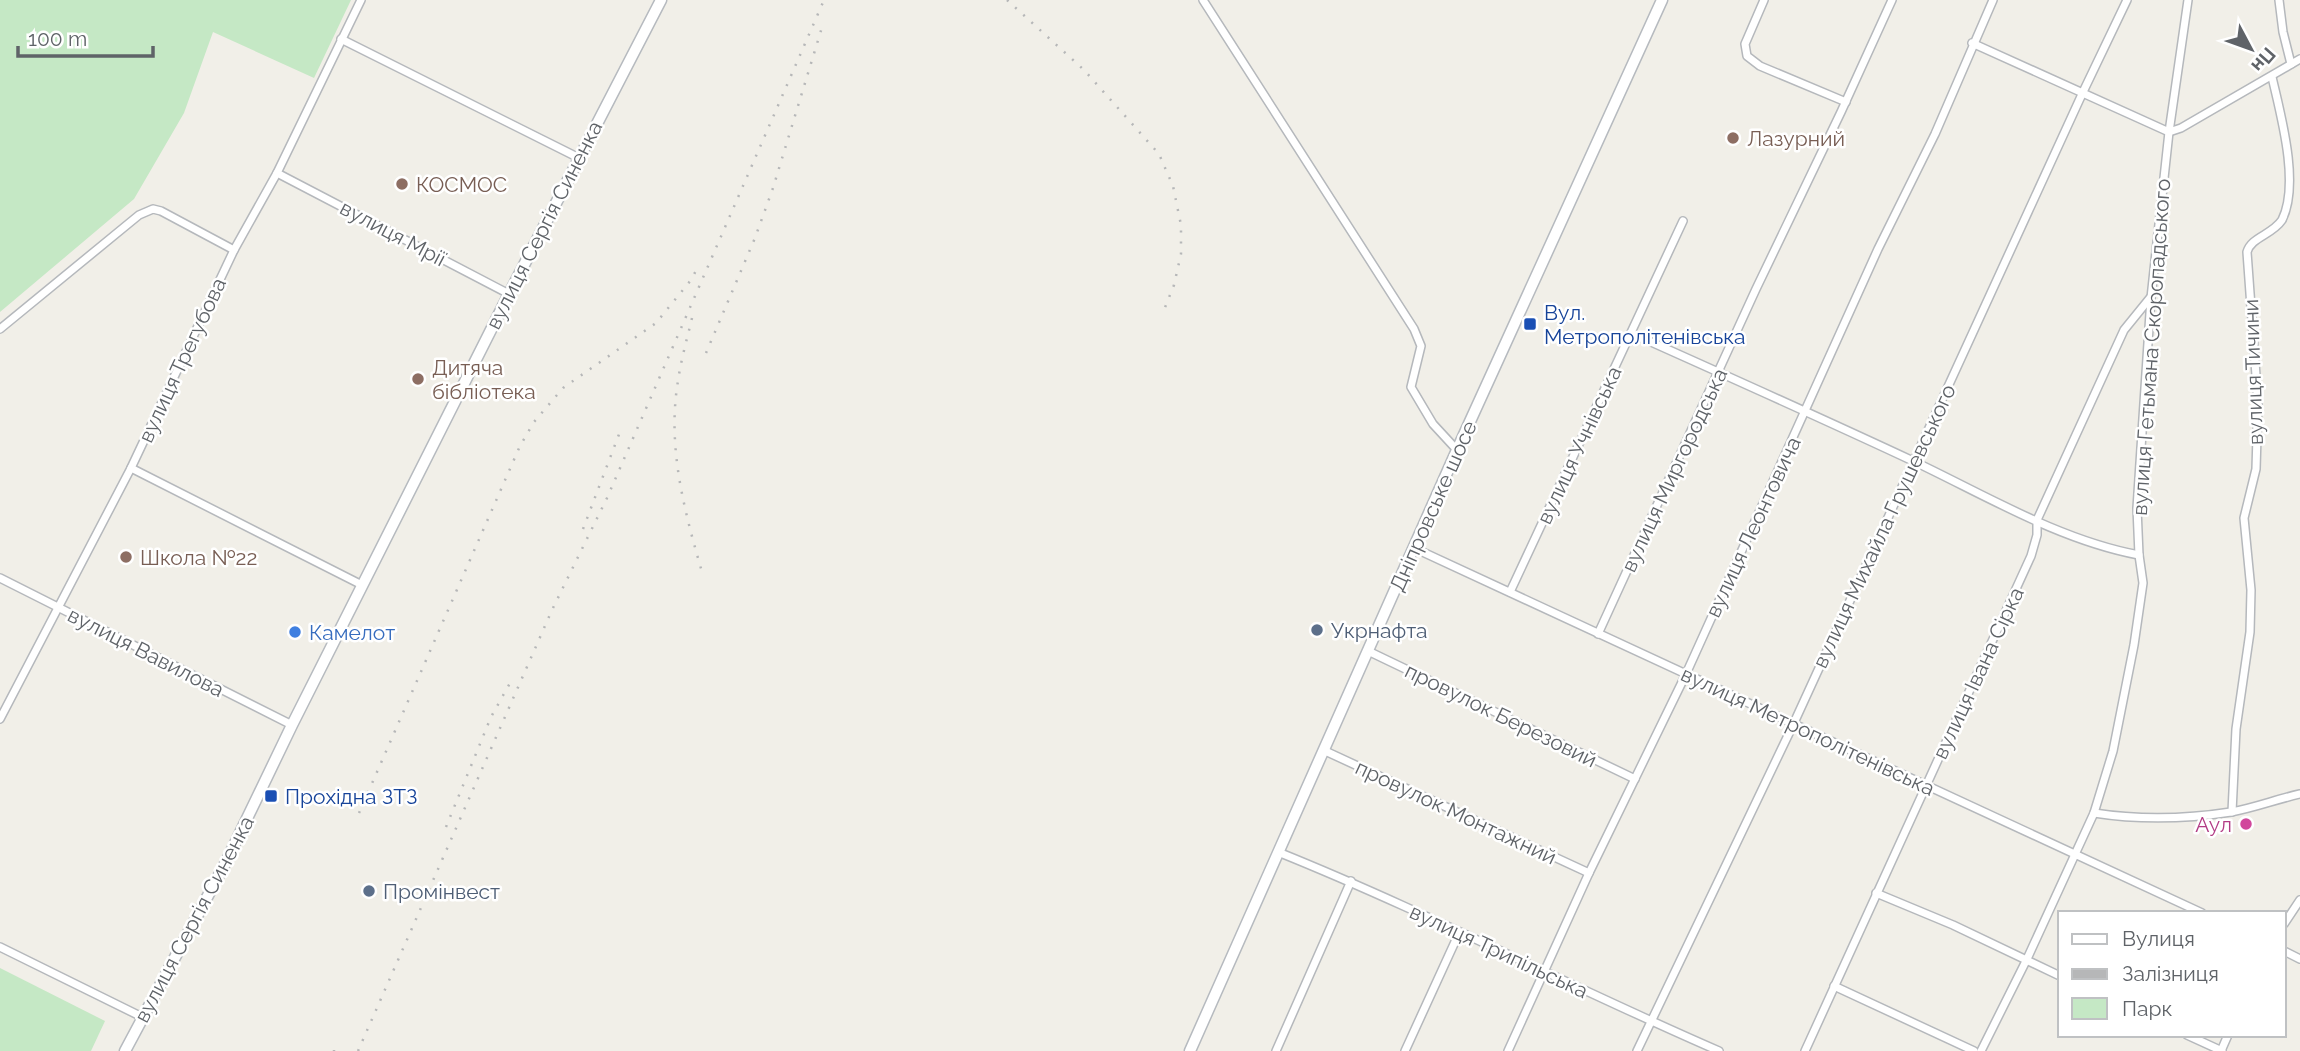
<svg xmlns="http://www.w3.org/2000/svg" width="2300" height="1051" font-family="Raleway,sans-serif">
<rect width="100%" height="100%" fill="#f1efe8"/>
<!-- green -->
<g fill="#c5e8c5">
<path d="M0,0H351L314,78L213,32L184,113L134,199L0,312Z"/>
<path d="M0,968L105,1021L91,1051H0Z"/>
</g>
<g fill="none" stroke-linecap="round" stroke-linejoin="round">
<defs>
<g id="street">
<path d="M1203,0L1414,329L1421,346L1411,387L1433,424L1457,450"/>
<path d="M1764,0L1745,44L1747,56L1760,66L1846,102"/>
<path d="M2279,0L2283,32L2291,64"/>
<path d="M341,39L579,158"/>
<path d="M1972,43L2169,132L2181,128L2300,59"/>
<path d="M277,173L509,294"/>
<path d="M0,329L139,215L153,209L161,211L234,250"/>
<path d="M1631,333C1725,375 1819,417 1913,461C1985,495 2059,540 2139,555"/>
<path d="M131,468L362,585"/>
<path d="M1414,548L2202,913"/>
<path d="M0,578L292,725"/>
<path d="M1510,592L1683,221"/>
<path d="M1598,634L1756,289L1841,112L1892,0"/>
<path d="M1368,651L1635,779"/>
<path d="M0,719L131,468L234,250L277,173L361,0"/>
<path d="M1323,750L1589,873"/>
<path d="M2232,812L2236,729L2250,632L2251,590L2244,518L2256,469L2258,403L2247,252C2251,237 2272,235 2282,220C2300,184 2281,116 2272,77"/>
<path d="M2094,813C2139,820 2186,819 2231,812C2254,808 2277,799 2300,794"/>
<path d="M1278,852C1427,912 1571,987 1719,1051"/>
<path d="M1876,893L1953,925L2060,976"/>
<path d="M2284,924L2300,900"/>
<path d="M0,947L142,1017"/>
<path d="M2284,951L2300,959"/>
<path d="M1834,986L1974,1051"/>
<path d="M2187,1035L2222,1051"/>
<path d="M1276,1051L1351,881"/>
<path d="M1405,1051L1459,933"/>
<path d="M1508,1051L1589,873L1686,674L1878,249L1935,134L1993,0"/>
<path d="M1637,1051L1793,725L2083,92L2127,0"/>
<path d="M1805,1051L2031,556L2037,535V520L2124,330L2150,298"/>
<path d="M1981,1051L2027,959L2094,813L2113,751L2134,645L2143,583L2139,555L2137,508L2151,298L2169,132L2188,0"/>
<path d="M2221,1051L2228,1035"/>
</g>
<g id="secondary">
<path d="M125,1051L227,860L292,725L509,294L661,0"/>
<path d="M1190,1051L1457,450L1662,0"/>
</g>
</defs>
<!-- street casing -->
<use href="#street" stroke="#b5b8bc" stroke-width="10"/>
<!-- secondary casing -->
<use href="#secondary" stroke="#b6babf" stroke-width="13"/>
<!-- street -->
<use href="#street" stroke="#fff" stroke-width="7"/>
<!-- secondary -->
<use href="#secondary" stroke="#fff" stroke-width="10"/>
<!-- rail -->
<g stroke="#b6b7b8" stroke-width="2.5" stroke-dasharray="2 9" stroke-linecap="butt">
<path d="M1007,0L1084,70L1159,154L1173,186L1181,225V254L1174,285L1164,310"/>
<path d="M692,318C687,339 681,360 678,381C667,446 684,510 702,572"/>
<path d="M706,353L755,238L773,188L823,24"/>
<path d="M583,529L621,429"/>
<path d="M359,813L520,446L534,422L563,388L656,323L691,280L698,267"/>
<path d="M446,827L491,717L510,683"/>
<path d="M334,1051V1050"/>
<path d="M358,1051L552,610L607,498L824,0"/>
</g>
</g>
<!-- markers -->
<g fill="#8d6e63" stroke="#fff" stroke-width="2.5">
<circle cx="1733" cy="138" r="7"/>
<circle cx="402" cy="184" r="7"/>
<circle cx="418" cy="379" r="7"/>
<circle cx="126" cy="557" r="7"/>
</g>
<g fill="#1a4fb4" stroke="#fff" stroke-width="2.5">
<rect x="1523" y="317" width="14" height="14" rx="3.5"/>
<rect x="264" y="789" width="14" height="14" rx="3.5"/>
</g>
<g fill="#5c6f8a" stroke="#fff" stroke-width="2.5">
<circle cx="1317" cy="630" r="7"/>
<circle cx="369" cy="891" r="7"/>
</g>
<circle fill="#3f7fe0" stroke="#fff" stroke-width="2.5" cx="295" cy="632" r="7"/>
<circle fill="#d1479c" stroke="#fff" stroke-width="2.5" cx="2246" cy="824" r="7"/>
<g text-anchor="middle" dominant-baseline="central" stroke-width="5" stroke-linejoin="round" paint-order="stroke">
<!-- education labels -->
<g font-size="21" fill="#785e54" stroke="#fff" text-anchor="start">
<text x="1747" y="138">Лазурний</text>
<text x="416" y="184">КОСМОС</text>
<text x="432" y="367">Дитяча<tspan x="432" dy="24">бібліотека</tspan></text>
<text x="140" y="557">Школа №22</text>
</g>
<!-- street labels -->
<g font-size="21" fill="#5f6368" stroke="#fff">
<text transform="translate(544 225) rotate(-63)">вулиця Сергія Синенка</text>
<text transform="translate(393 233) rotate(28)">вулиця Мрії</text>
<text transform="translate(2151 347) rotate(-86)">вулиця Гетьмана Скоропадського</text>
<text transform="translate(182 360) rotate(-65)">вулиця Трегубова</text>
<text transform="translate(2253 372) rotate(-92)">вулиця Тичини</text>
<text transform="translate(1579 445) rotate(-65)">вулиця Учнівська</text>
<text transform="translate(1674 470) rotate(-65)">вулиця Миргородська</text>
<text transform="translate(1433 506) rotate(-66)">Дніпровське шосе</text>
<text transform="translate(1884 526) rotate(-65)">вулиця Михайла Грушевського</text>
<text transform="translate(1753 527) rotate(-65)">вулиця Леонтовича</text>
<text transform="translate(146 652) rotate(27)">вулиця Вавилова</text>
<text transform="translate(1978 673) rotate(-65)">вулиця Івана Сірка</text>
<text transform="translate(1501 715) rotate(26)">провулок Березовий</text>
<text transform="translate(1808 731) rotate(25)">вулиця Метрополітенівська</text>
<text transform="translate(1456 812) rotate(25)">провулок Монтажний</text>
<text transform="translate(194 919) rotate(-62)">вулиця Сергія Синенка</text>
<text transform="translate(1499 951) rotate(25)">вулиця Трипільська</text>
</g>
<!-- transit labels -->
<g font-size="21" fill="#164399" stroke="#fff" text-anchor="start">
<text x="1544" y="312">Вул.<tspan x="1544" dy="24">Метрополітенівська</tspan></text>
<text x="285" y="796">Прохідна ЗТЗ</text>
</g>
<!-- service labels -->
<g font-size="21" fill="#4e5e75" stroke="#fff" text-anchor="start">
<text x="1331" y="630">Укрнафта</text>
<text x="383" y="891">Промінвест</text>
</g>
<!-- shop labels -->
<g font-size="21" fill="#366cbe" stroke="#fff" text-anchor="start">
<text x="309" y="632">Камелот</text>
</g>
<!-- hotel labels -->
<g font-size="21" fill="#b23c85" stroke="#fff" text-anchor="end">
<text x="2232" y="824">Аул</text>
</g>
</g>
<!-- legend -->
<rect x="2058" y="911" width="228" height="126" fill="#ffffff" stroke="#bfc1c3" stroke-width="2"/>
<rect x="2072" y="934" width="35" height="10" fill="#ffffff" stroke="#bfc1c3" stroke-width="2"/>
<text x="2122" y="946" font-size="21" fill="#5f6368">Вулиця</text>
<rect x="2072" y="969" width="35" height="10" fill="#b6b7b8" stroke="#bfc1c3" stroke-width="2"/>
<text x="2122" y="981" font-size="21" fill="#5f6368">Залізниця</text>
<rect x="2072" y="998" width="35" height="21" fill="#c5e8c5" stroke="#bfc1c3" stroke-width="2"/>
<text x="2122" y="1016" font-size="21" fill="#5f6368">Парк</text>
<!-- north arrow -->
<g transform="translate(2251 49) rotate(131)" stroke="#ffffff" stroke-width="5" paint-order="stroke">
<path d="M0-5L12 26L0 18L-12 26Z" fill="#5f6368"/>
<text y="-10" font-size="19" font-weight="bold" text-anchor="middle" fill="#5f6368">Пн</text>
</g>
<!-- scale -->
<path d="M18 46v10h135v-10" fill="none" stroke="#5f6368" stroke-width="3.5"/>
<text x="28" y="46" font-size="21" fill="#5f6368" stroke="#ffffff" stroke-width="5" paint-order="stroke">100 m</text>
</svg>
